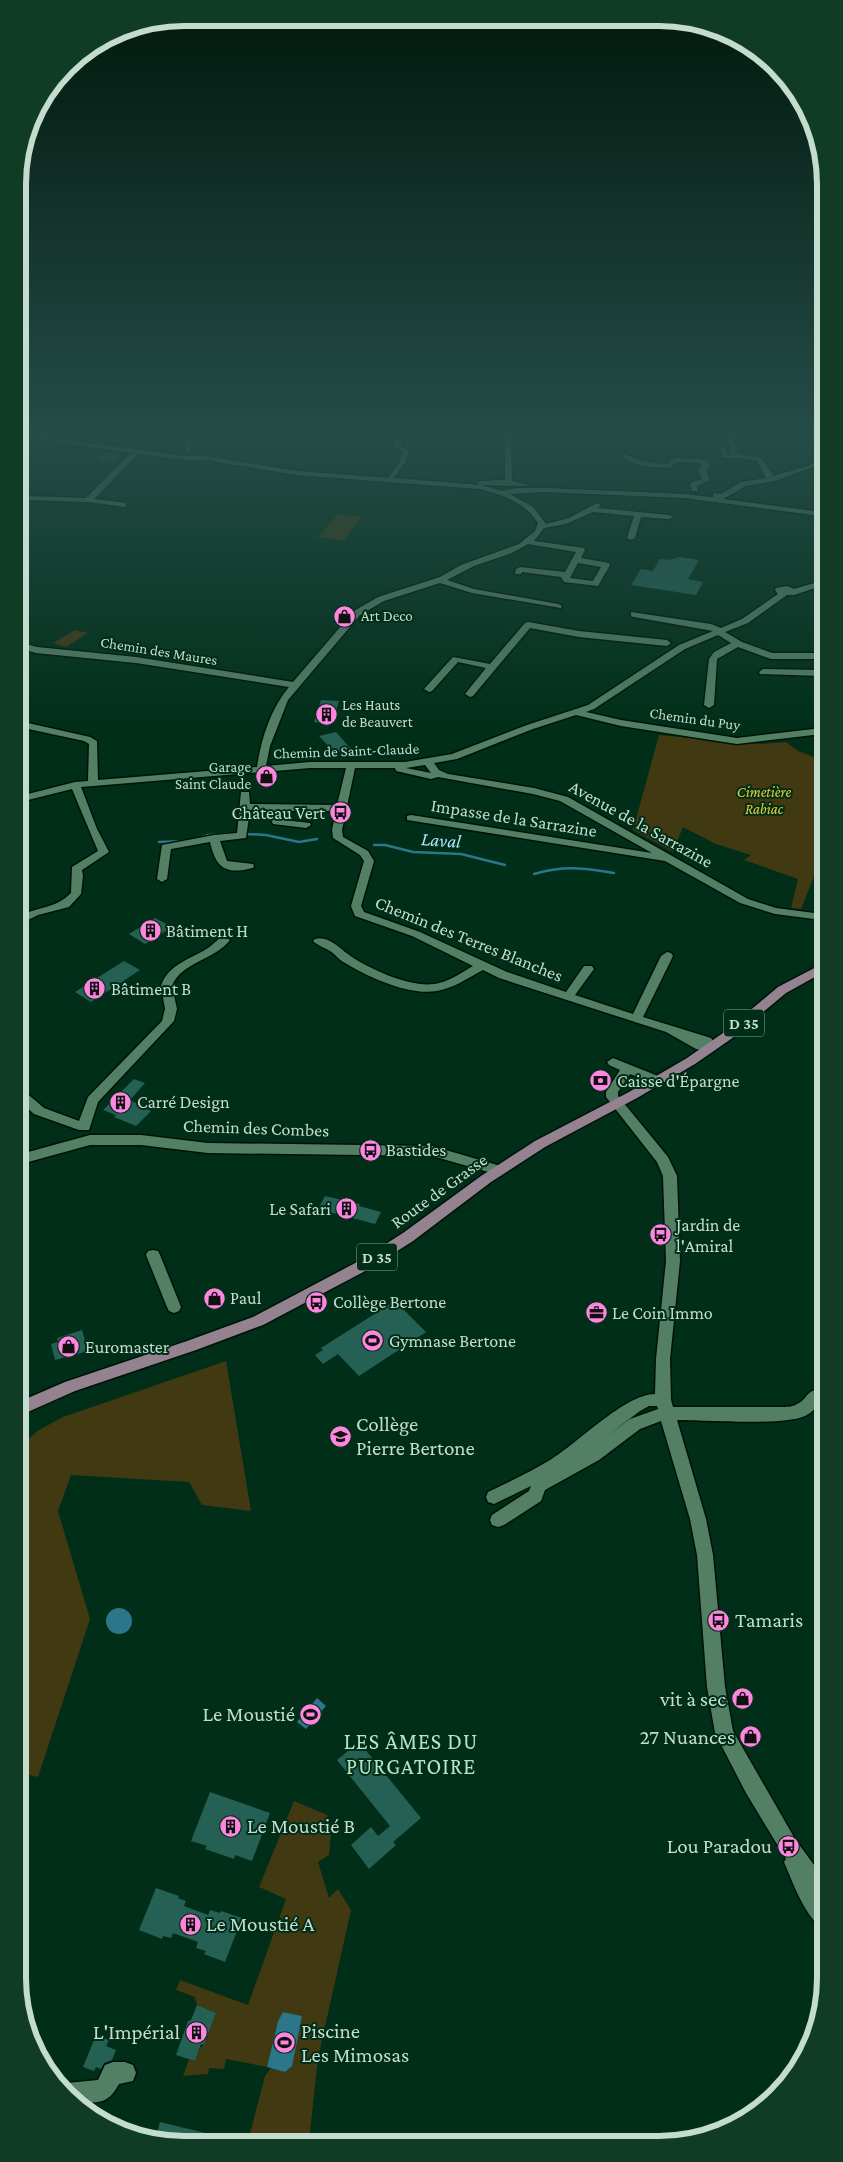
<svg xmlns="http://www.w3.org/2000/svg" width="843" height="2162" font-family="'Crimson Pro',serif">
<rect width="100%" height="100%" fill="#002e18"/>
<!-- green -->
<g fill="#413911">
<path d="M338,514L362,517L343,541L318,537Z"/>
<path d="M75,630L88,633L66,647L53,643Z"/>
<path d="M659,735L761,744L786,742L798,751L822,760V875L815,874L801,909L791,908L798,879L744,860L751,855L716,844L683,827L673,852L633,830Z"/>
<path d="M226,1361L251,1511L202,1505L189,1482L71,1475L58,1511L90,1619L38,1777L22,1773L21,1445L39,1430L63,1417Z"/>
<path d="M294,1801L327,1815L331,1834L329,1855L318,1862L329,1898L338,1889L351,1910L318,2058L309,2141H248L265,2076L271,2068L285,2072L302,2016L283,2012L278,2021L267,2067L226,2059L224,2069L209,2068L208,2074L183,2076L189,2059L195,2061L200,2048L204,2045L216,2013L197,2005L195,1997L176,1990L180,1980L248,2005L286,1899L259,1887Z"/>
</g>
<!-- water -->
<g fill="#2b7789">
<circle cx="119" cy="1621" r="13"/>
<path d="M317,1698L326,1706L306,1729L297,1722Z"/>
<path d="M283,2012L302,2016L292,2066L285,2072L267,2067L278,2021Z"/>
</g>
<g fill="none" stroke-linecap="round" stroke-linejoin="round">
<!-- stream -->
<g stroke="#2b7789" stroke-width="2.5">
<path d="M247,834L266,835L299,842L317,839"/>
<path d="M196,839L208,835L239,833"/>
<path d="M159,842L185,841"/>
<path d="M374,845H385L413,852L461,854L505,865"/>
<path d="M534,874C564,865 584,868 614,873"/>
</g>
</g>
<!-- building -->
<g fill="#246154">
<path d="M107,451L122,454L113,462L97,460Z"/>
<path d="M680,557L699,560L688,579L703,582L696,595L631,585L641,569L653,571L660,559L668,560Z"/>
<path d="M321,700L339,701L332,724L314,722Z"/>
<path d="M336,732L351,749L335,753L319,736Z"/>
<path d="M155,918L172,927L145,944L129,934Z"/>
<path d="M124,961L140,970L91,1002L75,992Z"/>
<path d="M134,1079L145,1083L130,1100L151,1111L136,1126L114,1117L116,1115L103,1110Z"/>
<path d="M325,1196L360,1204L359,1206L381,1212L375,1224L318,1209Z"/>
<path d="M395,1301L426,1332L359,1376L338,1354L323,1364L315,1355L323,1350L321,1348Z"/>
<path d="M82,1330L88,1351L55,1360L51,1344L58,1342L57,1338Z"/>
<path d="M359,1742L421,1818L393,1842L396,1845L369,1869L351,1845L371,1827L378,1836L390,1826L337,1760Z"/>
<path d="M210,1792L270,1813L252,1861L235,1855L234,1859L205,1849L207,1846L191,1841Z"/>
<path d="M156,1888L179,1896L178,1898L186,1901L184,1906L208,1915L210,1910L220,1913L221,1911L242,1918L225,1962L204,1954L206,1951L196,1948L198,1942L173,1933L171,1938L163,1936L162,1939L139,1930Z"/>
<path d="M197,2005L216,2013L204,2045L201,2044L195,2061L176,2055L188,2021L191,2020Z"/>
<path d="M96,2035L109,2040L106,2046L116,2050L112,2060L104,2063L101,2069L96,2067L94,2071L83,2067Z"/>
<path d="M160,2122L226,2138V2141H155Z"/>
</g>
<g fill="none" stroke-linecap="round" stroke-linejoin="round">
<defs>
<g id="minor">
<path d="M193,430H200L191,442V451L186,452L185,442Z"/>
<path d="M332,430H365L350,434Z"/>
<path d="M505,430H511L512,481L529,485C525,487 490,485 481,485L502,491L516,488H545L685,494L717,498L713,497V493L721,494L741,482L766,478L757,461L739,458H722L720,446H724L727,455L731,454L726,433L729,431L732,433L738,453L762,458L773,476L808,466L821,459V464L775,481L746,486L723,499L821,512V516L685,498L545,492L510,494L533,507L546,524L569,518L597,503L601,505L598,508L669,515L673,517L669,519L641,517L635,538L631,540L627,538L634,516L593,512L566,524L544,528L534,541L584,548L585,550L581,558L609,563L610,565L598,586L564,582L561,577L522,572L521,574H515L516,569L520,567L565,572L576,552L528,544L512,553L474,566L447,580L474,589L558,604L562,606L561,608L472,593L440,583L384,601L360,615L288,700L270,746L266,766L310,762H405L452,754L527,725L588,705L679,645L713,631L634,617L631,616V612L711,624L721,628L742,619L778,594L775,590L776,588L787,586L794,589L821,581V586L794,595H787L748,623L725,632L742,642L772,653H821V659H771L738,647L717,659L714,705L709,708L704,705L709,659L714,652L731,643L718,635L685,649L594,709L586,712L621,720L737,738L822,728V734L737,744L621,726L576,715L533,729L457,759L434,763L439,770L448,774L534,788L568,797L748,899L776,908L822,914V920L775,914L740,903L665,861L407,820V816L411,815L652,853L560,801L533,794L438,777L431,779L396,771L395,768H355L342,830L343,837L368,851L374,861L361,906L364,912L420,932L507,972L566,992L584,966H592L594,969L575,995L633,1014L661,956L667,952L671,953L673,956L643,1017L711,1038L717,1047L715,1050L706,1051L696,1049L666,1032L499,978L483,970C468,978 454,988 437,991C409,996 368,977 345,963C339,960 335,954 330,951C324,947 318,946 313,941L315,939C329,935 341,950 352,957C372,970 415,990 439,983C451,980 463,972 473,966L412,936L355,916L351,906L364,861L360,855L333,838L332,830L336,811H284L283,820L310,823L311,825L306,828L273,824L272,822L274,811L250,810L246,838L220,841L227,861L253,864L254,866L253,868C225,875 216,868 210,842L171,849L167,879L162,882L157,879L162,845L214,835L237,833L241,792H249L250,804L337,805L346,768H310L81,787L97,829L109,852L82,870L83,876L81,894L69,907L38,915L20,924V916C39,906 55,909 71,893L72,867L98,851L72,789L20,802V796L75,782L88,781L89,744L84,741L19,727V721L90,737L97,741L98,780L257,767C261,739 271,708 289,687L136,663L36,653L19,648V642L37,647L136,657L293,682L354,611L378,597L440,577L461,565L519,544L535,531L538,523C525,502 502,495 480,489L297,475L206,460H185L138,454L94,499L126,503V507L88,502L29,500L25,498L26,496L86,498L131,453L60,443L19,435V431L60,439L185,456H206L297,471L388,478L399,463L402,451L394,448L396,437C403,431 411,432 420,434V436H407L402,438L401,447L409,450L405,463L394,478L480,485L477,483L481,481L505,480ZM578,563L601,567L593,581L570,578ZM425,765L431,773L406,768Z"/>
<path d="M625,454C643,462 648,463 668,464L671,460L677,458L706,460L710,466L706,470L710,480L697,486L698,491H692L690,483L702,479L698,469L702,465L701,463L677,462L670,468C653,467 634,468 622,456Z"/>
<path d="M528,622L579,631L667,640L671,643L667,646L579,637L530,628L473,696L470,697L465,694L486,668L458,662L432,691L429,692L424,689L453,657L490,664L525,623Z"/>
<path d="M763,669L821,670V676L760,674L759,672Z"/>
<path d="M224,937L230,940C215,960 181,962 172,986L177,1009L174,1021L98,1102L89,1130H79L34,1114L21,1102L20,1090L24,1091L44,1108L79,1121L88,1097L162,1021L165,1009L161,986C168,964 191,959 208,948C214,944 218,938 224,937Z"/>
<path d="M613,1058L663,1078L665,1081L659,1085L630,1074L618,1092V1096L668,1157L677,1176L680,1261L670,1359L671,1400L673,1407H781C786,1407 793,1407 797,1404C807,1400 808,1387 820,1391L823,1396C818,1405 814,1412 805,1416C784,1426 703,1420 677,1420L706,1519L713,1555L725,1687L733,1731L795,1839L825,1880V1929C806,1921 792,1880 784,1862L786,1859L746,1793L715,1733L707,1687L697,1555L690,1519L661,1421L640,1429L599,1460L545,1490L541,1501L504,1525L498,1527L492,1525L490,1520L492,1515L529,1491L531,1486L494,1504L488,1502L486,1497L488,1492C509,1482 530,1472 550,1460C577,1444 625,1394 655,1394L656,1359L666,1261L663,1176L657,1162L606,1097V1092L620,1070L609,1065L607,1062ZM649,1406H657L658,1409L630,1419L604,1438L640,1411Z"/>
<path d="M90,1135H141L208,1143L432,1146L504,1167L506,1170L504,1173L499,1175L432,1156L208,1153L141,1145H90L21,1164V1154Z"/>
<path d="M153,1250L158,1251L160,1255L181,1307L179,1311L174,1313L169,1311L167,1307L146,1255L148,1251Z"/>
<path d="M113,2062H125L133,2065L136,2073L133,2081L119,2084C107,2106 99,2101 76,2104L60,2086L67,2083L98,2080L105,2065Z"/>
</g>
<path id="major" d="M822,964V973L786,993L731,1039L695,1064L637,1098L545,1147L491,1182L413,1241L369,1269L263,1325L196,1350L75,1391L21,1415V1401L65,1382L187,1341L253,1317L359,1261L403,1233L481,1176L535,1141L629,1092L687,1058L723,1033L778,987Z"/>
</defs>
<!-- minor casing -->
<use href="#minor" stroke="#001307" stroke-width="3"/>
<!-- major casing -->
<use href="#major" stroke="#001307" stroke-width="3"/>
<!-- minor -->
<use href="#minor" fill="#538065" fill-rule="evenodd"/>
<!-- major -->
<use href="#major" fill="#958291" fill-rule="evenodd"/>
</g>
<!-- sky -->
<linearGradient id="sky" x2="0" y2="1"><stop stop-color="#00190d"/><stop offset="0.59" stop-color="#264c48"/><stop offset="1" stop-color="#264c48" stop-opacity="0"/></linearGradient>
<rect width="843" height="733" fill="url(#sky)"/>
<!-- icons -->
<defs>
<symbol id="shop-disc" viewBox="-11 -11 22 22"><circle r="9.5" fill="#fe86e0" stroke="#002e18"/><path d="M-5-2.5h2.3a2.7 3.5 0 0 1 5.4 0H5L5.5 6h-11ZM-1.5-2.5h3a1.5 2.3 0 0 0-3 0Z" fill="#111"/></symbol>
<symbol id="building-disc" viewBox="-11 -11 22 22"><circle r="9.5" fill="#fe86e0" stroke="#002e18"/><path d="M-4-6H4V6H1V3H-1V6H-4ZM-2.5-4.3h1.7v1.8h-1.7ZM.8-4.3h1.7v1.8H.8ZM-2.5-1h1.7V.8h-1.7ZM.8-1h1.7V.8H.8Z" fill="#111"/></symbol>
<symbol id="bus-disc" viewBox="-11 -11 22 22"><circle r="9.5" fill="#fe86e0" stroke="#002e18"/><path d="M-5-6H5V4H4V6H2V4H-2V6H-4V4H-5ZM-3.5-4V0h7V-4ZM-3.5 1.2v1.5H-2V1.2ZM2 1.2v1.5H3.5V1.2Z" fill="#111"/></symbol>
<symbol id="bank-disc" viewBox="-11 -11 22 22"><circle r="9.5" fill="#fe86e0" stroke="#002e18"/><path d="M-6-4H6V4H-6ZM0-2.3a2.3 2.3 0 1 0 0 4.6a2.3 2.3 0 1 0 0-4.6Z" fill="#111"/></symbol>
<symbol id="office-disc" viewBox="-11 -11 22 22"><circle r="9.5" fill="#fe86e0" stroke="#002e18"/><path d="M-6-3h4V-5.5h4V-3h4V5H-6ZM-1-4.5V-3h2v-1.5ZM-6 0V1H6V0Z" fill="#111"/></symbol>
<symbol id="stadium-disc" viewBox="-11 -11 22 22"><circle r="9.5" fill="#fe86e0" stroke="#002e18"/><path d="M0-5a6.5 5 0 1 0 0 10a6.5 5 0 1 0 0-10ZM-3.5-1.8h7v3.6h-7Z" fill="#111"/></symbol>
<symbol id="school-disc" viewBox="-11 -11 22 22"><circle r="9.5" fill="#fe86e0" stroke="#002e18"/><path d="M0-5L7-2L0 1L-7-2ZM-4 1L0 2.5L4 1V4Q0 6-4 4Z" fill="#111"/></symbol>
</defs>
<g fill-rule="evenodd">
<use href="#shop-disc" x="332" y="604" width="25" height="25"/>
<use href="#building-disc" x="314" y="702" width="25" height="25"/>
<use href="#shop-disc" x="254" y="764" width="25" height="25"/>
<use href="#bus-disc" x="328" y="800" width="25" height="25"/>
<use href="#building-disc" x="138" y="918" width="25" height="25"/>
<use href="#building-disc" x="82" y="976" width="25" height="25"/>
<use href="#bank-disc" x="588" y="1068" width="25" height="25"/>
<use href="#building-disc" x="108" y="1090" width="25" height="25"/>
<use href="#bus-disc" x="358" y="1138" width="25" height="25"/>
<use href="#building-disc" x="334" y="1196" width="25" height="25"/>
<use href="#bus-disc" x="648" y="1222" width="25" height="25"/>
<use href="#shop-disc" x="202" y="1286" width="25" height="25"/>
<use href="#bus-disc" x="304" y="1290" width="25" height="25"/>
<use href="#office-disc" x="584" y="1300" width="25" height="25"/>
<use href="#stadium-disc" x="360" y="1328" width="25" height="25"/>
<use href="#shop-disc" x="56" y="1334" width="25" height="25"/>
<use href="#school-disc" x="328" y="1424" width="25" height="25"/>
<use href="#bus-disc" x="706" y="1608" width="25" height="25"/>
<use href="#shop-disc" x="730" y="1686" width="25" height="25"/>
<use href="#stadium-disc" x="298" y="1702" width="25" height="25"/>
<use href="#shop-disc" x="738" y="1724" width="25" height="25"/>
<use href="#building-disc" x="218" y="1814" width="25" height="25"/>
<use href="#bus-disc" x="776" y="1834" width="25" height="25"/>
<use href="#building-disc" x="178" y="1912" width="25" height="25"/>
<use href="#building-disc" x="184" y="2020" width="25" height="25"/>
<use href="#stadium-disc" x="272" y="2030" width="25" height="25"/>
</g>
<g text-anchor="middle" dominant-baseline="central" stroke-width="4" stroke-linejoin="round" paint-order="stroke">
<!-- far-poi labels -->
<g font-size="15" fill="#c4dccd" stroke="#002e18" text-anchor="start">
<text x="361" y="616">Art Deco</text>
<text x="342" y="705">Les Hauts<tspan x="342" dy="17">de Beauvert</tspan></text>
<text x="251" y="767" text-anchor="end">Garage<tspan x="251" dy="17">Saint Claude</tspan></text>
</g>
<!-- far-street labels -->
<g font-size="15" fill="#c4dccd" stroke="#002e18">
<text transform="translate(159 651) rotate(9)">Chemin des Maures</text>
<text transform="translate(695 719) rotate(8)">Chemin du Puy</text>
<text transform="translate(346 751) rotate(-2)">Chemin de Saint-Claude</text>
</g>
<!-- far-park labels -->
<g font-size="15" font-style="italic" fill="#e9cb33" stroke="#002e18">
<text x="764" y="792">Cimetière<tspan x="764" dy="17">Rabiac</tspan></text>
</g>
<!-- shield labels -->
<g fill="#002e18" stroke="#89a897" stroke-width="1">
<rect x="724" y="1009.5" width="40" height="27" rx="4"/>
<rect x="357" y="1243.5" width="40" height="27" rx="4"/>
</g>
<g font-size="16" font-weight="bold" fill="#c4dccd">
<text x="744" y="1023">D 35</text>
<text x="377" y="1257">D 35</text>
</g>
<!-- poi labels -->
<g font-size="18" fill="#c4dccd" stroke="#002e18" text-anchor="start">
<text x="325" y="813" text-anchor="end">Château Vert</text>
<text x="166" y="931">Bâtiment H</text>
<text x="111" y="989">Bâtiment B</text>
<text x="617" y="1081">Caisse d'Épargne</text>
<text x="137" y="1102">Carré Design</text>
<text x="386" y="1150">Bastides</text>
<text x="331" y="1209" text-anchor="end">Le Safari</text>
<text x="676" y="1225">Jardin de<tspan x="676" dy="21">l'Amiral</tspan></text>
<text x="230" y="1298">Paul</text>
<text x="333" y="1302">Collège Bertone</text>
<text x="612" y="1313">Le Coin Immo</text>
<text x="389" y="1341">Gymnase Bertone</text>
<text x="85" y="1347">Euromaster</text>
</g>
<!-- street labels -->
<g font-size="18" fill="#c4dccd" stroke="#002e18">
<text transform="translate(514 818) rotate(9)">Impasse de la Sarrazine</text>
<text transform="translate(641 824) rotate(29)">Avenue de la Sarrazine</text>
<text transform="translate(469 939) rotate(22)">Chemin des Terres Blanches</text>
<text transform="translate(256 1128) rotate(2)">Chemin des Combes</text>
<text transform="translate(439 1191) rotate(-36)">Route de Grasse</text>
</g>
<!-- water labels -->
<g font-size="19" font-style="italic" fill="#abe6f7" stroke="#002e18">
<text transform="translate(441 840) rotate(4)">Laval</text>
</g>
<!-- near-poi labels -->
<g font-size="21" fill="#c4dccd" stroke="#002e18" text-anchor="start">
<text x="356" y="1424">Collège<tspan x="356" dy="24">Pierre Bertone</tspan></text>
<text x="735" y="1620">Tamaris</text>
<text x="726" y="1699" text-anchor="end">vit à sec</text>
<text x="295" y="1714" text-anchor="end">Le Moustié</text>
<text x="735" y="1737" text-anchor="end">27 Nuances</text>
<text x="247" y="1826">Le Moustié B</text>
<text x="772" y="1846" text-anchor="end">Lou Paradou</text>
<text x="206" y="1924">Le Moustié A</text>
<text x="301" y="2031">Piscine<tspan x="301" dy="24">Les Mimosas</tspan></text>
<text x="180" y="2032" text-anchor="end">L'Impérial</text>
</g>
<!-- near-neighbourhood labels -->
<g font-size="22" letter-spacing="1" fill="#b3e4c5" stroke="#002e18">
<text x="411" y="1741">LES ÂMES DU<tspan x="411" dy="25">PURGATOIRE</tspan></text>
</g>
</g>
<!-- crop -->
<path d="M0 0H843V2162H0ZM184 26H659A158 158 0 0 1 817 184V1978A158 158 0 0 1 659 2136H184A158 158 0 0 1 26 1978V184A158 158 0 0 1 184 26Z" fill="#103c26" fill-rule="evenodd"/>
<path fill="none" stroke="#c4dccd" stroke-width="6" d="M184 26H659A158 158 0 0 1 817 184V1978A158 158 0 0 1 659 2136H184A158 158 0 0 1 26 1978V184A158 158 0 0 1 184 26Z"/>
</svg>
